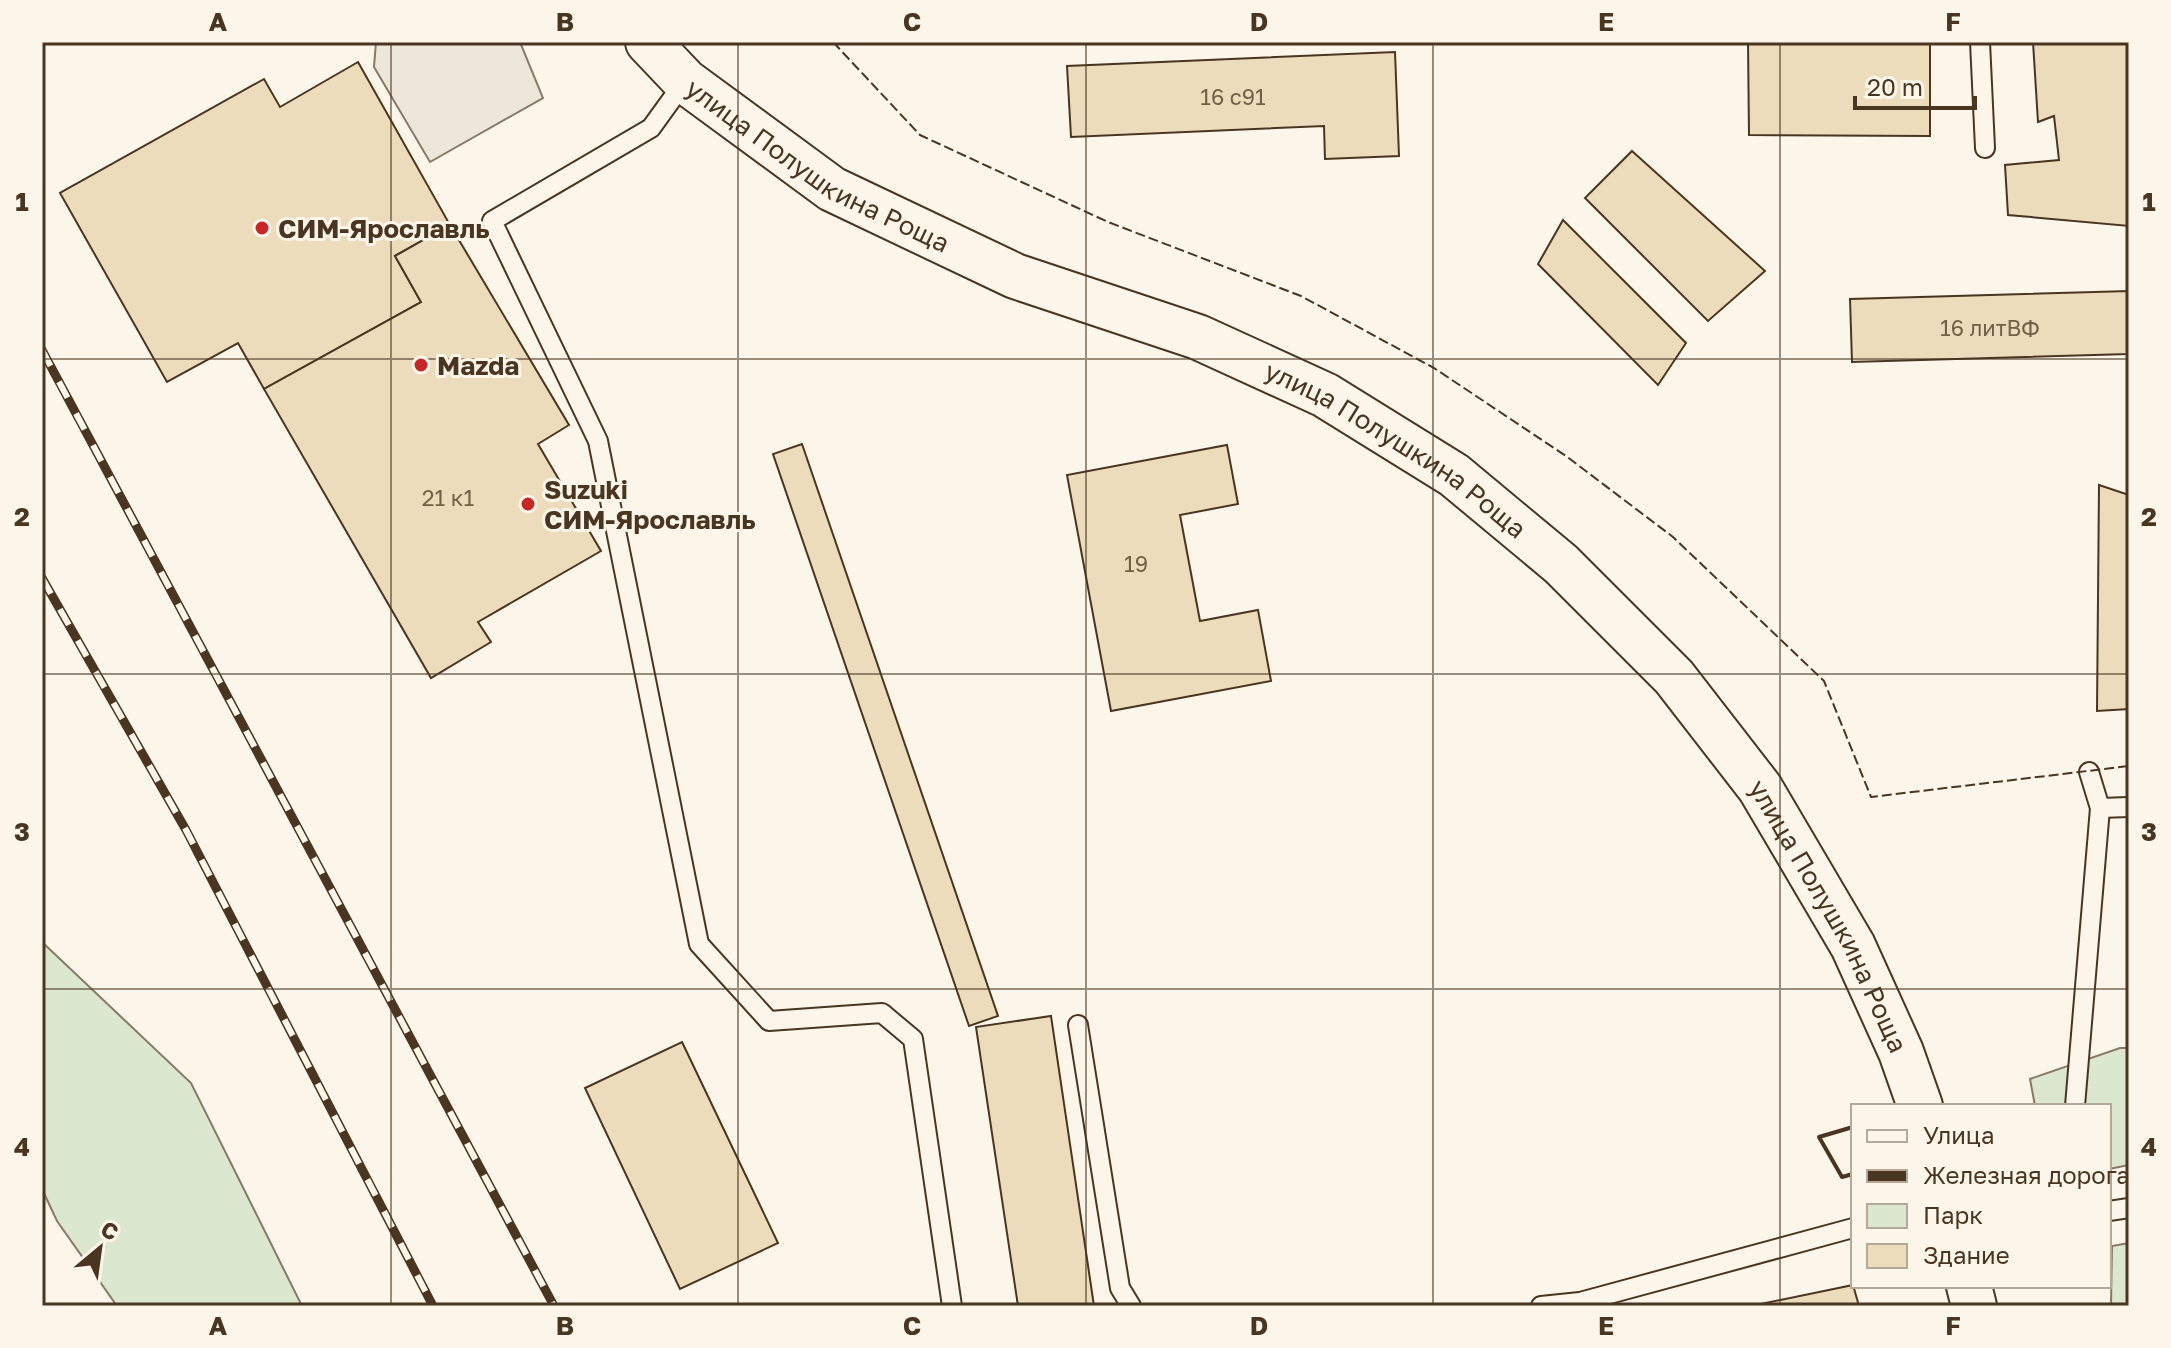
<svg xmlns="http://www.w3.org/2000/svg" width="2171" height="1348" font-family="'Golos Text',sans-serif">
<rect width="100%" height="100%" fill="#fbf6e9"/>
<!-- green -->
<g fill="#dce7d0" stroke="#887966" stroke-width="2">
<path d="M42,942L191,1083L302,1306H117L57,1221L42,1189Z"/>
<path d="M2120,1048H2129V1165L2109,1169V1106H2035L2030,1079Z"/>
<path d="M2129,1243V1306L2111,1305L2112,1246Z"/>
</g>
<!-- parking -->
<path fill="#ede7d9" stroke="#887966" stroke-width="2" d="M376,42H520L543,98L430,162L374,67Z"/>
<!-- building -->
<g fill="#ecdcbc" stroke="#4a3520" stroke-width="2">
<path d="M1748,42H1930V136L1749,135Z"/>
<path d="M2033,42H2129V226L2008,215L2005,165L2059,160L2054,116L2038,122Z"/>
<path d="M1395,52L1399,156L1325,159L1324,126L1071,137L1067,66Z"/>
<path d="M358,62L450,225L395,256L421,302L264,389L238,343L167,382L60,193L264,79L280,107Z"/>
<path d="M1632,151L1765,271L1708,321L1585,198Z"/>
<path d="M1563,220L1686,343L1658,385L1538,264Z"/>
<path d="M450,225L569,425L538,444L601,551L478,622L491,642L431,678L264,389L421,302L395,256Z"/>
<path d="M2129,291V354L1852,362L1850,299Z"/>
<path d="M802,444L998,1016L969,1026L773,454Z"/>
<path d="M1227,445L1238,504L1180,515L1200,621L1258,610L1271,681L1111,711L1067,475Z"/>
<path d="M2099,485L2129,495V709L2097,711Z"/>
<path d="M1051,1016L1094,1306H1018L976,1027Z"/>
<path d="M682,1042L778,1243L680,1289L585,1088Z"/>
<path d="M1853,1285L1859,1306H1751Z"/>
</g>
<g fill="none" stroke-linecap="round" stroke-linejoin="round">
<defs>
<g id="service">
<path d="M1980,42L1985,148"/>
<path d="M685,81L651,128L492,221L598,441L699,944L769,1021L882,1013L913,1039L952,1306"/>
<path d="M2100,808L2129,807"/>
<path d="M1078,1025L1120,1288L1131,1306"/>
<path d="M2075,1106L2100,808L2089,772"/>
<path d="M2109,1211L2129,1208"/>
<path d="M1541,1306L1580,1302L1853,1228"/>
</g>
<g id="primary">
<path id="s1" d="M648,42L685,81L832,189L1015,276L1198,337L1325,395L1454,475L1561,564L1674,677L1760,788L1853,946L1901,1052L1920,1106"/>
<path d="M1969,1286L1974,1306"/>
</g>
</defs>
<!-- service casing -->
<use href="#service" stroke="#4a3520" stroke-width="22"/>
<!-- primary casing -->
<use href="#primary" stroke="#4a3520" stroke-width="48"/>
<!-- service -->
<use href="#service" stroke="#fbf6e9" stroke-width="18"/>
<!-- primary -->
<use href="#primary" stroke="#fbf6e9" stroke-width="44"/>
<defs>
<g id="rail">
<path d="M42,350L554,1306"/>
<path d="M42,578L186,830L433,1306"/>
</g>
</defs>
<!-- rail casing -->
<use href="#rail" stroke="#4a3520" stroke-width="9"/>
<!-- rail -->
<use href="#rail" stroke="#fbf6e9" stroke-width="6" stroke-dasharray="18" stroke-linecap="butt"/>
<!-- fence -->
<path stroke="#4a3520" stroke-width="2" stroke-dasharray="10 4" stroke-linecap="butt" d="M833,42L920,135L1108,222L1301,296L1434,368L1566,456L1673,537L1824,681L1871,797L2129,766"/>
<!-- wall -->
<path stroke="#4a3520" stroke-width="4" d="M1853,1127L1819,1137L1842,1177L1853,1174"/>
</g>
<!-- grid -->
<path fill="none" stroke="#4a3520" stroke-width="2" stroke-opacity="0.55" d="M391,42V1306M738,42V1306M1086,42V1306M1433,42V1306M1780,42V1306M42,359H2129M42,674H2129M42,989H2129"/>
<!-- markers -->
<g fill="#c62828" stroke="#fbf6e9" stroke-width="3">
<circle cx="262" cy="228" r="8"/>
<circle cx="421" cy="365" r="8"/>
<circle cx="528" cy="504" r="8"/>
</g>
<g text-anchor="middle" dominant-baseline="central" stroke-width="6" stroke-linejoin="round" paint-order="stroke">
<!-- number labels -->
<g font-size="22" fill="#725f47">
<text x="1233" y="96">16 с91</text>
<text x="1990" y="327">16 литВФ</text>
<text x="448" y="497">21 к1</text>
<text x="1136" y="563">19</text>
</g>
<!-- street labels -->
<g font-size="26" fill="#4a3520" stroke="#fbf6e9">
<text stroke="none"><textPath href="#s1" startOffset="212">улица Полушкина Роща</textPath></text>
<text stroke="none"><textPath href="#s1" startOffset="860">улица Полушкина Роща</textPath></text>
<text stroke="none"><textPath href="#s1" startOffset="1508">улица Полушкина Роща</textPath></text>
</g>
<!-- poi labels -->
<g font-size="26" font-weight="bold" fill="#4a3520" stroke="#fbf6e9" text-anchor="start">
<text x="278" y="228">СИМ-Ярославль</text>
<text x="437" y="365">Mazda</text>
<text x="544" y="489">Suzuki<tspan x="544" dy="30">СИМ-Ярославль</tspan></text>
</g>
</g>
<!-- border -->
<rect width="2171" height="1348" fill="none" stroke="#fbf6e9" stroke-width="88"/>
<!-- legend -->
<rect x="1851" y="1104" width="260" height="184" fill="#fbf6e9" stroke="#b4a999" stroke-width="2"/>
<rect x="1867" y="1130" width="40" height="12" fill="#fbf6e9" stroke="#b4a999" stroke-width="2"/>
<text x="1923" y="1144" font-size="24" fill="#4a3520">Улица</text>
<rect x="1867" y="1170" width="40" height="12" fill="#4a3520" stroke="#b4a999" stroke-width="2"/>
<text x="1923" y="1184" font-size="24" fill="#4a3520">Железная дорога</text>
<rect x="1867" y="1204" width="40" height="24" fill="#dce7d0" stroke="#b4a999" stroke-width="2"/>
<text x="1923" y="1224" font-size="24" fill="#4a3520">Парк</text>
<rect x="1867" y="1244" width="40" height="24" fill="#ecdcbc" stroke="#b4a999" stroke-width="2"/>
<text x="1923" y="1264" font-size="24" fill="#4a3520">Здание</text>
<!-- north arrow -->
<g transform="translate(100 1248) rotate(29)" stroke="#fbf6e9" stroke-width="6" paint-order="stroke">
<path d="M0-6L14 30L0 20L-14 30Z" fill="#4a3520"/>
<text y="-12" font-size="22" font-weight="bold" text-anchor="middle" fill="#4a3520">С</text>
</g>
<!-- scale -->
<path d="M1855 96v12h120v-12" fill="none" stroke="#4a3520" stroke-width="4"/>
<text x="1867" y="96" font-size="24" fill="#4a3520" stroke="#fbf6e9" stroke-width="6" paint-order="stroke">20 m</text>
<rect x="44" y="44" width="2083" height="1260" fill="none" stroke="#4a3520" stroke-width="3"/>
<g font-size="26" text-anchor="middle" font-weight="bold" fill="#4a3520">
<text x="218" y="31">A</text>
<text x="565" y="31">B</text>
<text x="912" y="31">C</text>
<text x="1259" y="31">D</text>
<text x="1606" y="31">E</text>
<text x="1953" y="31">F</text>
<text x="22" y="211">1</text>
<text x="2149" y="211">1</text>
<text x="22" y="526">2</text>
<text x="2149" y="526">2</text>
<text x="22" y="841">3</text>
<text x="2149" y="841">3</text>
<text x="22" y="1156">4</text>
<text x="2149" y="1156">4</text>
<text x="218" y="1335">A</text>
<text x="565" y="1335">B</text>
<text x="912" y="1335">C</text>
<text x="1259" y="1335">D</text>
<text x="1606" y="1335">E</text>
<text x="1953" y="1335">F</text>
</g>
</svg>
